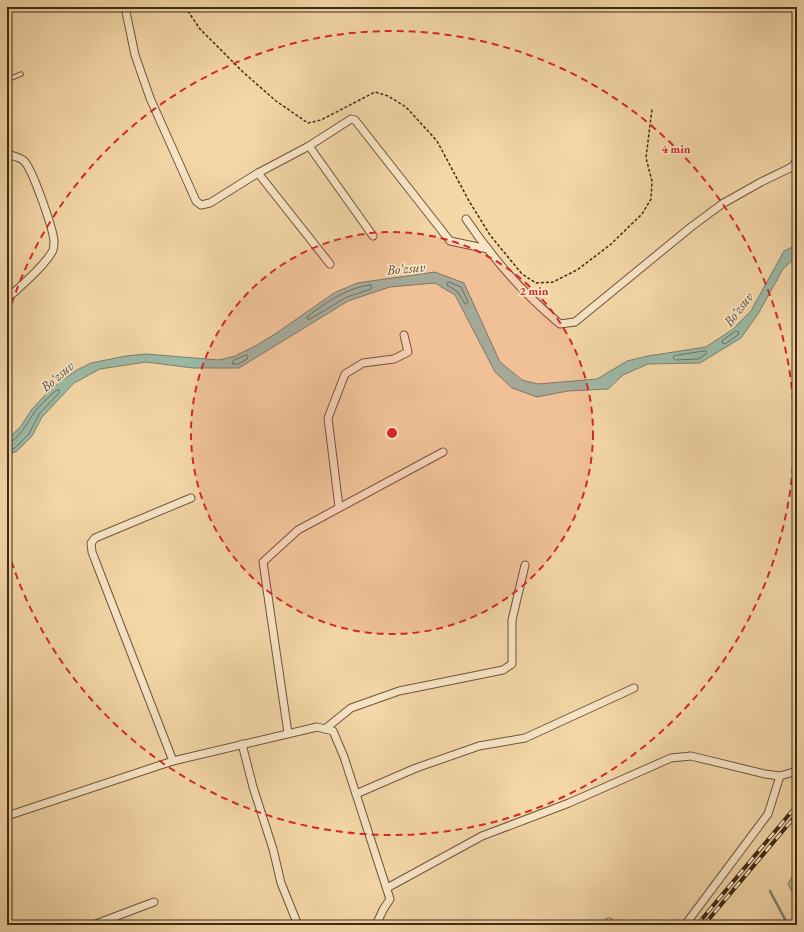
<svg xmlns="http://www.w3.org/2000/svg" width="804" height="932" font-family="'EB Garamond',serif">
<rect width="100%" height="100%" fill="#f4d7a7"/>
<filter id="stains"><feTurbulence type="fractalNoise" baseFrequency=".005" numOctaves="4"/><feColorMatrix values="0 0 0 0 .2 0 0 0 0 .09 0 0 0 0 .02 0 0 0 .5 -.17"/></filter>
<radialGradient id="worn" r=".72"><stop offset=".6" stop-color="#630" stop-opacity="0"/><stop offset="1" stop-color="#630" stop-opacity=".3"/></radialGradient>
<!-- green -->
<path fill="#b8bf8a" stroke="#7c7451" d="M797,869V901L788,884Z"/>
<!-- water -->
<path fill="#9cbaa7" stroke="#77806e" d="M797,245V256L783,269L758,314L741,338L700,363L648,364L623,375L608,389L568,391L537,397L512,388L495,372L455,295L435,283L390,287L348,301L239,368H193L146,362L100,369L74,383L42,417L32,436L17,451L7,455V440L21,426L32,409L51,389L75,371L91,363L126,356L146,354L219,360L235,356L257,345L275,334L334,293L357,283L435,272L464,283L500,362L522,380L538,384L597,379L627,361L648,356L706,347L733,329L751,311L784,251Z"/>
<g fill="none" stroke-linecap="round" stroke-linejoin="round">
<!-- shore -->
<g stroke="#6e7260" stroke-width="1">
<path d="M449,282L461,287L468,302L467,304H465L458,292L447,285V283Z"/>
<path d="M370,285L372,287L371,289L347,297L310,319H307L308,316C327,302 346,288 370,285Z"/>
<path d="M736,331L739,332L738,335L725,344L722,343V341Z"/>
<path d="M705,351L707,352L706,354L698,359L675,360L673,358L674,356Z"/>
<path d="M246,355L248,356L247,359L238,364H232L233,361Z"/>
<path d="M7,443C19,441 29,419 36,410C41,404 48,398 54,392L57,390H59V393L39,414L29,434L15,448L7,450"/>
</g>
<!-- stream -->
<path stroke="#77806e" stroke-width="2.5" d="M770,891L788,925"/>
<defs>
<path id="service" d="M7,80L21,74"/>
<g id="minor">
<path d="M125,7L135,55L150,98L196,201L201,205L210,203L258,173L309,146L351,119L355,120L450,241L488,249"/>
<path d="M309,146L373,236"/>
<path d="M7,154C12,156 20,157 24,161C32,168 53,228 54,241C54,245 54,249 52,252C42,269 21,285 7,299"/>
<path d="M258,173L330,264"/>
<path d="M466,219C491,256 525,295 560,324L575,322L691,227L722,204L761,182L792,167L797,160"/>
<path d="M339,507L328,418L345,374L363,363L394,359L408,352L404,335"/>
<path d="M325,729L351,708L399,691L503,670L512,664V620L525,565"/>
<path d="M288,733L263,562L298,530L443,452"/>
<path d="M242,744L253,787L273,849L281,883L298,925"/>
<path d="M173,761L97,565L92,552L91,543L95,538L191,498"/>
<path d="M356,794L416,768L479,746L525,738L634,688"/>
<path d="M7,816L173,761L317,727L333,731L344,757L390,899L383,910L376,925"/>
<path d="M387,888L482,836L569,803L671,758L691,756L765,774L780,776L797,771"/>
<path d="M609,922L611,925"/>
<path d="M93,925L154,902"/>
<path d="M685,925L768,814L780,776"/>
</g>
</defs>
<!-- service casing -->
<use href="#service" stroke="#6c553c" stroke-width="5.5"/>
<!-- minor casing -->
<use href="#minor" stroke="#6c553c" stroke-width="9"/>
<!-- path -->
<path stroke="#3f2a18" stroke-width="1.5" stroke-dasharray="3 2" stroke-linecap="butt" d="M185,7L200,29L243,72L276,101L308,123L321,120L375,92L388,96L406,107L437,141L469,201L490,235L522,274L536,283L553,282L577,270L610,245L642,214L651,199L652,181L646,158L652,109"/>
<!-- service -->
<use href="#service" stroke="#f8e5c6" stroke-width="3.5"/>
<!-- minor -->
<use href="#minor" stroke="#f8e5c6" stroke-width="7"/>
<defs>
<g id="rail">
<path d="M697,925L797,805"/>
<path d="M704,925L797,814"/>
</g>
</defs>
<!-- rail casing -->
<use href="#rail" stroke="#3f2a18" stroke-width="4"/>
<!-- rail -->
<use href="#rail" stroke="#f8e5c6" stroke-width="2.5" stroke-dasharray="8" stroke-linecap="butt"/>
</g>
<!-- distance rings -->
<circle cx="392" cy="433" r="201" fill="#d62828" fill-opacity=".12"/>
<g fill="none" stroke="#d62828" stroke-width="2" stroke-dasharray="7 5">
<circle cx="392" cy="433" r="201"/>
<path d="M8 315A402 402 0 1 1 8 551"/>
</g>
<g text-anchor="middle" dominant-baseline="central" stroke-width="3.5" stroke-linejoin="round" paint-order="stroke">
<!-- water labels -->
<g font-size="14" font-style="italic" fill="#564e3c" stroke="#f8e5c6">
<text transform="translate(406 268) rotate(-5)">Boʻzsuv</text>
<text transform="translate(738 309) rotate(-53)">Boʻzsuv</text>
<text transform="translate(57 376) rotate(-41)">Boʻzsuv</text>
</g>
</g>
<circle cx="392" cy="433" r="6" fill="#d62828" stroke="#f8e5c6" stroke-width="2"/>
<g font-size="12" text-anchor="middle" font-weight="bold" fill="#d62828" stroke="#f8e5c6" stroke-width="3.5" stroke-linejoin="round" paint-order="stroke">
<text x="676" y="153">4 min</text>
<text x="534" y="295">2 min</text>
</g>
<!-- margin -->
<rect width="804" height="932" fill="none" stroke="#f4d7a7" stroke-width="24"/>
<rect x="8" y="8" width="788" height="916" fill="none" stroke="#3f2a18" stroke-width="2"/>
<rect x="12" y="12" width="780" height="908" fill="none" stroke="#3f2a18"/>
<rect width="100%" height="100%" filter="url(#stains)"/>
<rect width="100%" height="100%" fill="url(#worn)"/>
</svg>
